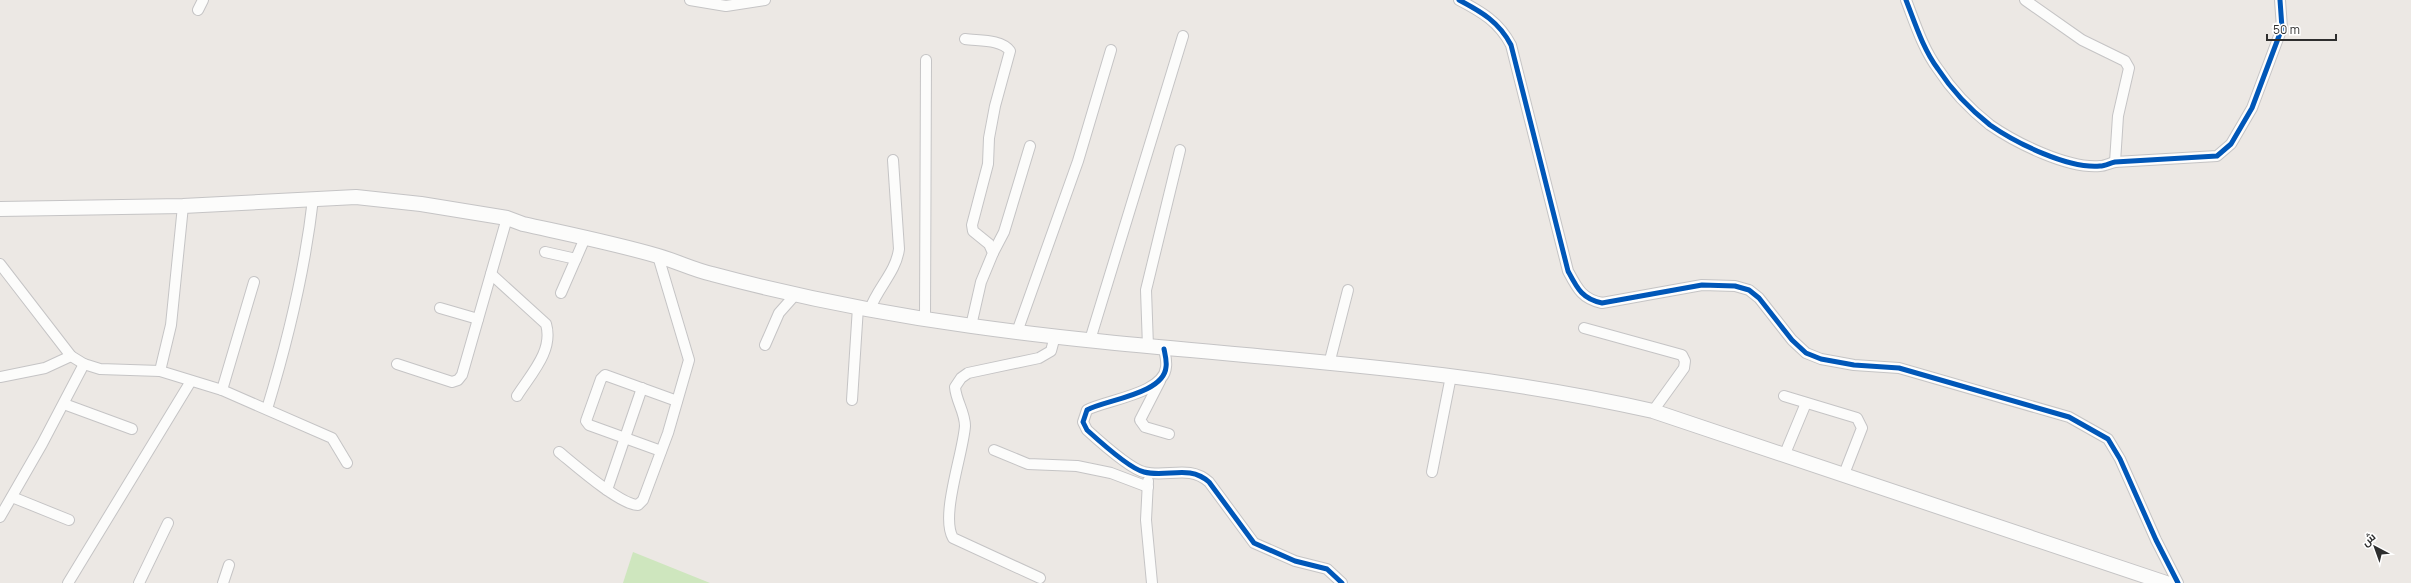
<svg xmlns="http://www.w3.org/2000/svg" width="2411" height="583" font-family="Manrope,Cairo,sans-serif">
<rect width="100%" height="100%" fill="#ece8e4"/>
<!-- green -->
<path fill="#cee6be" d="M633,552L710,583H623Z"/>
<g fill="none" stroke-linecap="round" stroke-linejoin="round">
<defs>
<g id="minor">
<path d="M690,0L726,6L765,0"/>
<path d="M1459,0C1482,12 1499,22 1511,45L1568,271C1577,288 1582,299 1602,303L1702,285L1735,286L1749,290L1759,298L1792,340L1806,353L1821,359L1854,365L1899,368L2069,417L2108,439L2120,459L2156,540L2178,583"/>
<path d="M1906,0C1915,23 1923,49 1938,69C1951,89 1971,110 1990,125C2016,143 2068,169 2100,166C2105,166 2110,163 2115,162L2217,156L2231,144L2252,108L2282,28L2280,0"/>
<path d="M2025,0L2082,40L2125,61L2129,68L2118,116L2115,162"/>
<path d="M198,10L203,0"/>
<path d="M965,39C979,41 1001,39 1010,51L995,106L989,138L988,164L972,225L973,231L989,244L993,253L981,282L971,326"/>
<path d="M545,252L576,259"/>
<path d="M993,253L1004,232L1030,146"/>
<path d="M0,264L71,356L84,364L100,369L160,371L222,390L332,438L347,463"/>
<path d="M491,274L546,324C554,351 530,375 517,396"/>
<path d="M561,293L585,238"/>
<path d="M440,308L478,319"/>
<path d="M870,309C878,287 896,272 899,249L893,160"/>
<path d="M925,318L926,60"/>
<path d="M1584,328L1682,355L1685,361L1684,368L1653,411"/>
<path d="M1017,332L1078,161L1111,50"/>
<path d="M1090,340L1183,36"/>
<path d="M765,345L779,313L795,295"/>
<path d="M1148,347L1146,290L1180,150"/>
<path d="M1164,349C1165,354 1167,361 1166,367C1164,394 1105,400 1087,410L1083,422L1087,430C1098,440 1130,469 1144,472C1167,478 1189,464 1209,482L1254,543L1295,561L1327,569L1342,583"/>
<path d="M397,364L452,382L458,380L462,375L507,218"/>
<path d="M1329,364L1348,290"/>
<path d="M160,371L171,325L183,206"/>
<path d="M0,377L45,368L71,356"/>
<path d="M1160,381L1140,420L1145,427L1169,434"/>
<path d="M222,390L254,282"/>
<path d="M1784,396L1857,418L1862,428L1844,474"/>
<path d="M852,400L858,307"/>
<path d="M64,404L132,429"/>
<path d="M267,409C288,340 305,270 313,199"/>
<path d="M994,450L1028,464L1077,466L1111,473L1148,487"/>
<path d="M661,451L589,425L586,421L601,379L605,375L677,401"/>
<path d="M559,452C575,465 620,505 638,505L643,500L668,433L689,360L658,256"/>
<path d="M1784,456L1806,403"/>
<path d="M1432,472L1451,376"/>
<path d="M1148,481L1146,520L1152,583"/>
<path d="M607,490L642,388"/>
<path d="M12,497L69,520"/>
<path d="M0,517L42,444L84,364"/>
<path d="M1040,578L953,538C940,516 963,454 965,426C965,412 956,401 955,387L961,378L968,373L1039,358L1051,351L1055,336"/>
<path d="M68,583L191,381"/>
<path d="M139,583L168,523"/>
<path d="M223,583L229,565"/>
</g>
<path id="secondary" d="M0,209L183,206L356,197L421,204L507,218L523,224C568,234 613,243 658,256C676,261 694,270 712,274C798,297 885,314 972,326C1199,358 1430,360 1653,411L2166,583"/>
</defs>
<!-- minor casing -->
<use href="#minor" stroke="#c5c4c5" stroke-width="12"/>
<!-- secondary casing -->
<use href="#secondary" stroke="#c5c4c5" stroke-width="16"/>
<!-- minor -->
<use href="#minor" stroke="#fcfcfb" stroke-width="10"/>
<!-- secondary -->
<use href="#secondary" stroke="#fcfcfb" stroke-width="14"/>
<defs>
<g id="cycleway">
<path d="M1459,0C1482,12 1499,22 1511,45L1568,271C1577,288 1582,299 1602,303L1702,285L1735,286L1749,290L1759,298L1792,340L1806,353L1821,359L1854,365L1899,368L2069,417L2108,439L2120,459L2156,540L2178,583"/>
<path d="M1906,0C1915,23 1923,49 1938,69C1951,89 1971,110 1990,125C2016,143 2068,169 2100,166C2105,166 2110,163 2115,162L2217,156L2231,144L2252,108L2282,28L2280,0"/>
<path d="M1164,349C1165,354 1167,361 1166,367C1164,394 1105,400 1087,410L1083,422L1087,430C1098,440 1130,469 1144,472C1167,478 1189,464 1209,482L1254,543L1295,561L1327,569L1342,583"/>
</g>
</defs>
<!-- cycleway casing -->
<use href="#cycleway" stroke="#fff" stroke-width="8"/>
<!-- cycleway -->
<use href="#cycleway" stroke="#0057b8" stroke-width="5"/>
</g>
<!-- north arrow -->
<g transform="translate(2375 547) rotate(319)" stroke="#ffffff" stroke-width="3" paint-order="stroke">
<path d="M0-3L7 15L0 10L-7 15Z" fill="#2e2e2e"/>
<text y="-6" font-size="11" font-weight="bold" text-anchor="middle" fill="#2e2e2e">ش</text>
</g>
<!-- scale -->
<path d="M2267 34v6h69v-6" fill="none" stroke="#2e2e2e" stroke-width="2"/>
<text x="2273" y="34" font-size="12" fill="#2e2e2e" stroke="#ffffff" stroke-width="3" paint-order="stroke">50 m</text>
</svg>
